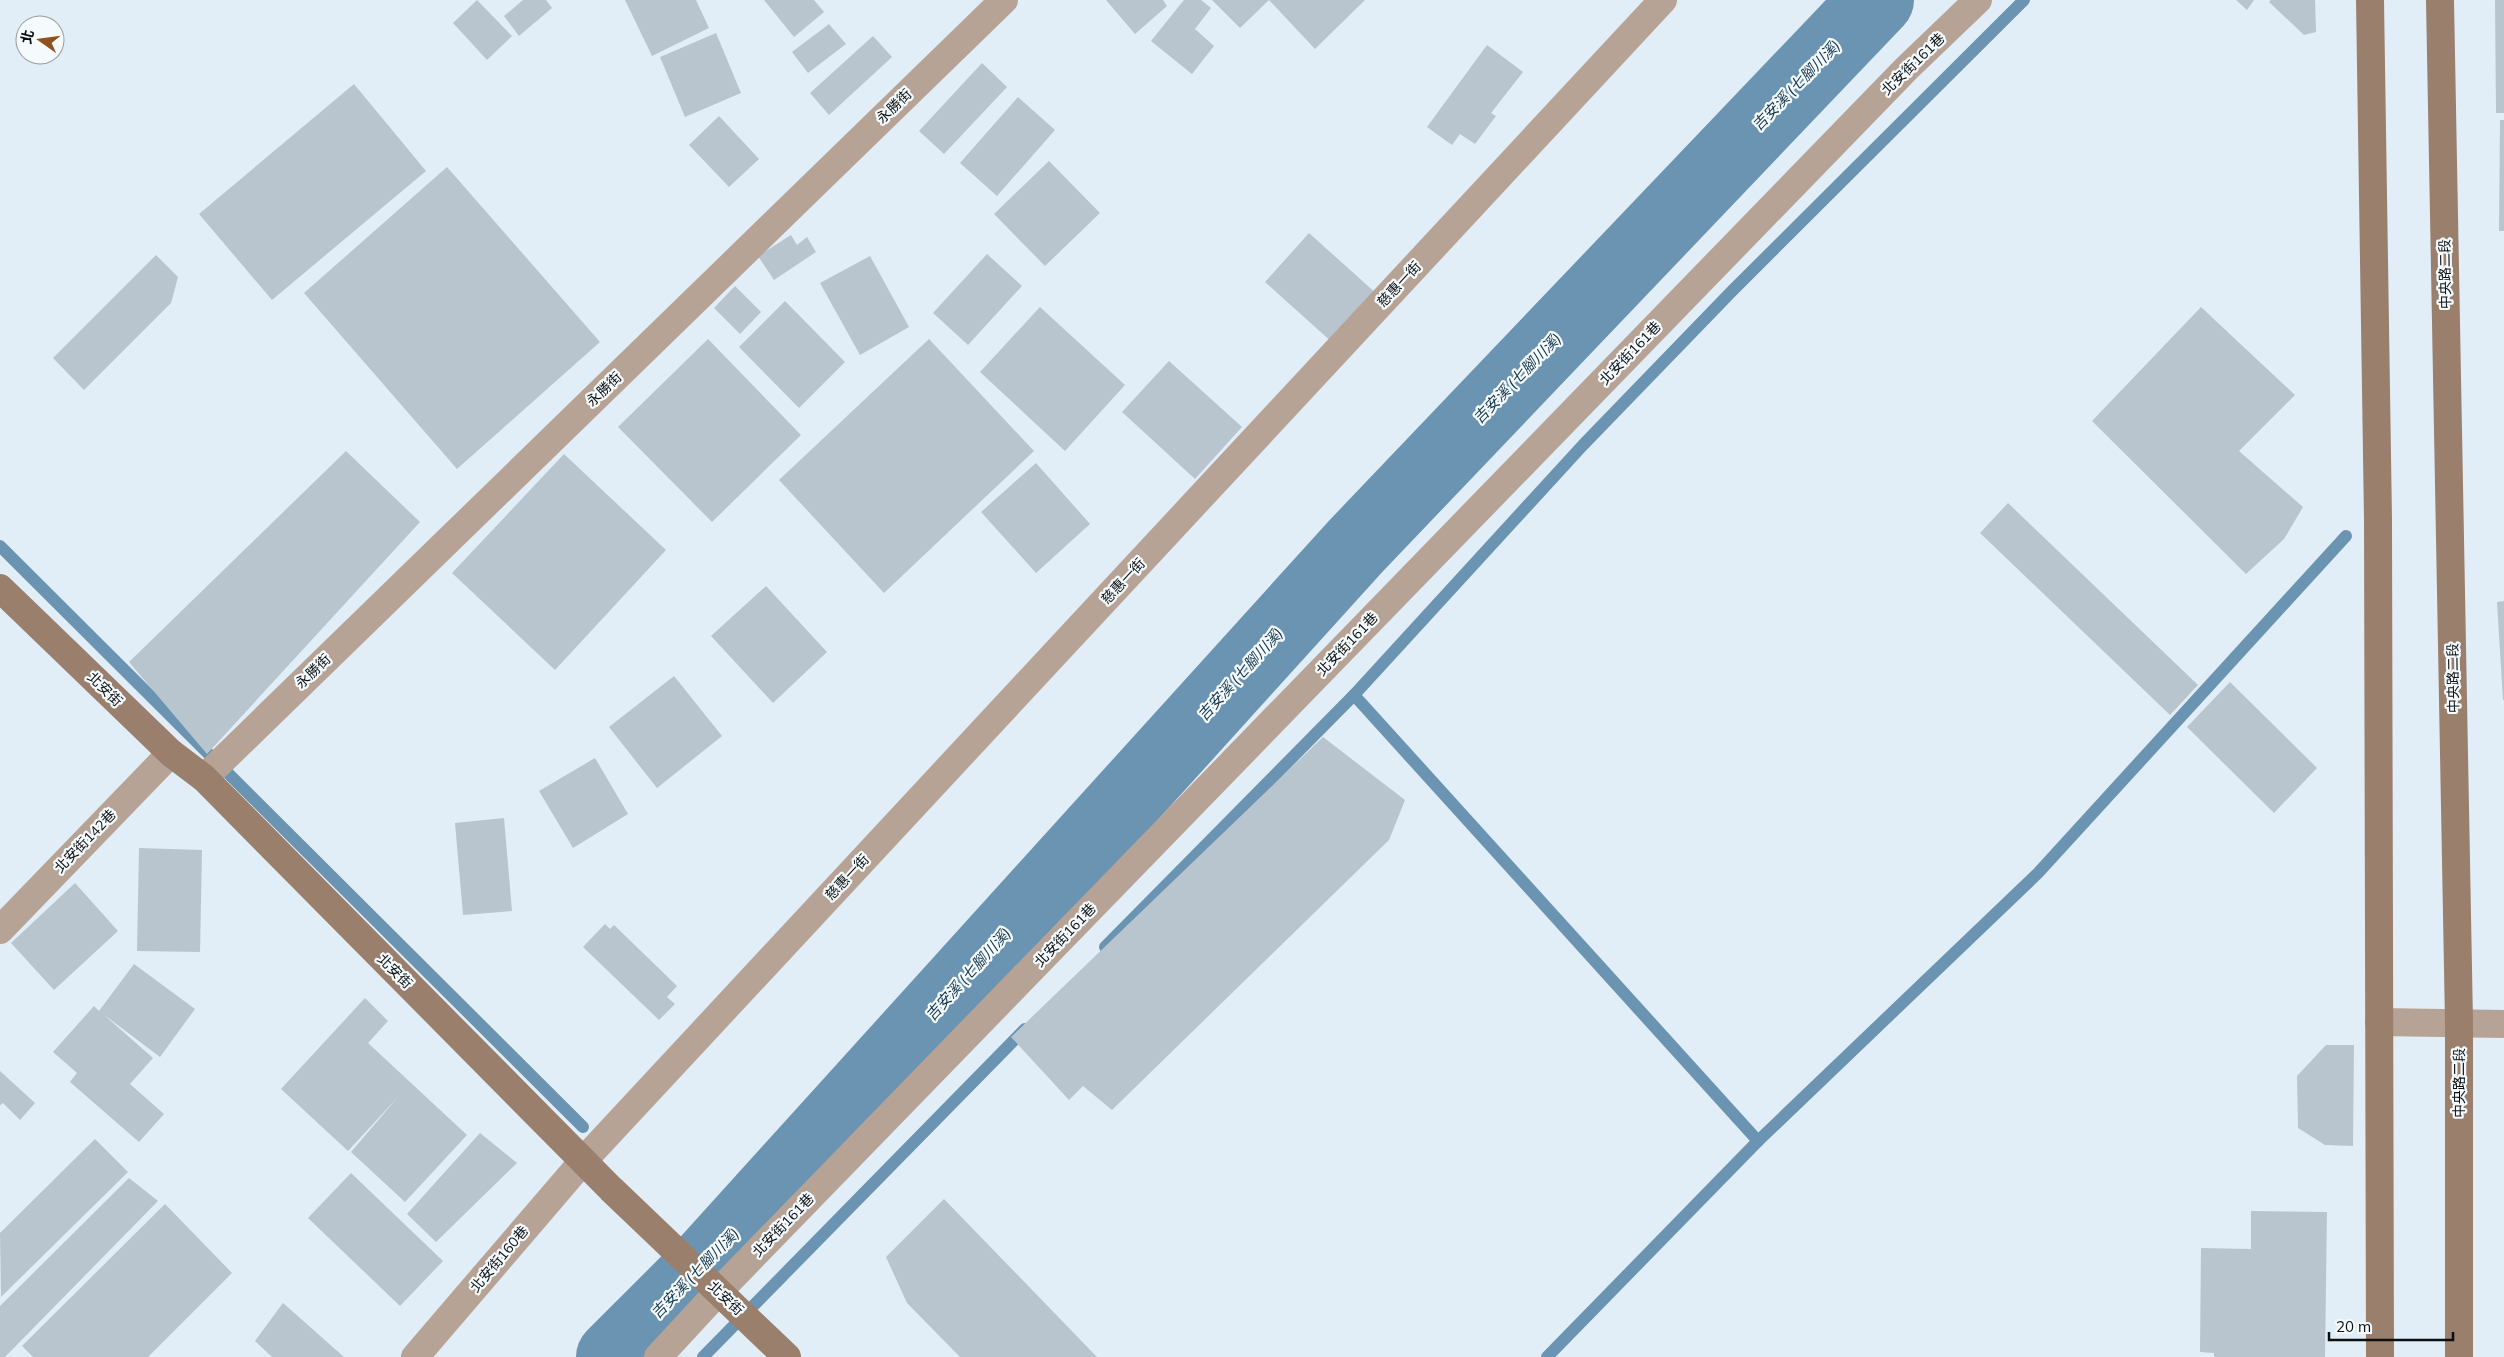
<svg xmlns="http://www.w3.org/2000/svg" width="2504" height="1357" font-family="Mulish,'Noto Sans TC',sans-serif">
<rect width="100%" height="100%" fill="#e2eef7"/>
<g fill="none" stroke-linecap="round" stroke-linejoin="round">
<!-- stream -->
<g stroke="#6a94b1" stroke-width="12">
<path d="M0,546L583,1127"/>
<path d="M1354,695L1758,1141"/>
<path d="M1105,947L1354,695L1583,445L1733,290L2024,0"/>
<path d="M703,1357L1025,1029"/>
<path d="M1547,1357L1758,1141L2038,873L2346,536"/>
</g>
<!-- river -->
<path stroke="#6a94b1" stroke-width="74" d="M613,1357L703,1267L1356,546L1877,0"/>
</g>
<!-- building -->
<g fill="#b9c5ce">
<path d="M477,0L512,36L487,60L453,23Z"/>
<path d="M523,0H546L552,8L519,36L504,16Z"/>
<path d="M625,0H696L709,28L652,56Z"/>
<path d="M764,0H814L824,12L794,37Z"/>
<path d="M1106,0H1163L1167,6L1135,34Z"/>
<path d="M1184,0H1201L1211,8L1195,29L1214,46L1192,74L1151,41Z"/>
<path d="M1212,0H1365L1315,49L1269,0L1240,28Z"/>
<path d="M2236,0H2254L2247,10Z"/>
<path d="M2271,0H2315L2316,32L2304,35L2269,2Z"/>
<path d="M2495,0H2504V113H2496Z"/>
<path d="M829,24L846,44L808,73L792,52Z"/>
<path d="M716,33L741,93L685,117L660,57Z"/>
<path d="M873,36L892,57L829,115L810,93Z"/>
<path d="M1487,45L1523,72L1491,113L1496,116L1475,144L1460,134L1452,145L1427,127Z"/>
<path d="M982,63L1007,87L944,154L919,131Z"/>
<path d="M354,84L426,171L272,300L199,214Z"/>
<path d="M1018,97L1055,130L997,196L960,163Z"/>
<path d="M719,116L759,159L729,187L689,145Z"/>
<path d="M2500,120H2504V231H2499Z"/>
<path d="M1049,161L1100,213L1045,266L994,214Z"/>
<path d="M447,167L600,342L457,469L304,293Z"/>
<path d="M1309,233L1378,295L1334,344L1265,282Z"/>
<path d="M791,235L797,245L807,237L816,252L774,280L758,256Z"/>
<path d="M987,254L1022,286L968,345L933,313Z"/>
<path d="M156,255L178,277L171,303L84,390L53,358Z"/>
<path d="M870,256L909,327L860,355L820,283Z"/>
<path d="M735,286L761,312L740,334L714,308Z"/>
<path d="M785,301L845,362L799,408L739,347Z"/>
<path d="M1040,307L1125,385L1065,451L980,372Z"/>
<path d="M2201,307L2295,395L2239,451L2303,507L2284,539L2246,574L2092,421Z"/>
<path d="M708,339L801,435L712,522L618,427Z"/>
<path d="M929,339L1034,451L884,593L779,480Z"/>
<path d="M1169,361L1242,427L1195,479L1122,412Z"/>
<path d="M346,451L420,522L207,754L129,662Z"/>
<path d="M564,454L666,550L555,670L452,573Z"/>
<path d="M1036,463L1090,524L1036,573L981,512Z"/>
<path d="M2008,503L2198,685L2170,715L1980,533Z"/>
<path d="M766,586L827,652L773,703L711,636Z"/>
<path d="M2504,601V700H2503L2497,602Z"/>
<path d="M674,676L722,736L657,788L609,727Z"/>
<path d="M2230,682L2317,768L2274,813L2187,727Z"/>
<path d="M1323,737L1405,800L1389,840L1112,1110L1083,1086L1069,1100L1011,1037Z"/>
<path d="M595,758L628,814L573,848L539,791Z"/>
<path d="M504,818L512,911L463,915L455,823Z"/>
<path d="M139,848L202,850L200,952L137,951Z"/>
<path d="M75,883L118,931L54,990L11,943Z"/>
<path d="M605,924L610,929L614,925L677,986L667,997L675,1004L659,1020L583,947Z"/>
<path d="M134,964L195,1009L160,1057L103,1014L153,1058L130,1084L164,1114L139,1142L70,1082L77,1073L53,1052L94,1006L99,1011Z"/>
<path d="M365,998L388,1021L368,1043L467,1135L405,1202L351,1152L398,1097L348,1151L281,1089Z"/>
<path d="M2326,1045H2354L2353,1146L2325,1145L2298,1128L2297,1076Z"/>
<path d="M0,1071L35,1103L20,1120L3,1103L0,1105Z"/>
<path d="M480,1133L517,1163L436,1242L407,1214Z"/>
<path d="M95,1139L128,1172L1,1297L0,1233Z"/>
<path d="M351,1173L443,1261L400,1306L308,1218Z"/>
<path d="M129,1178L158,1201L5,1357H0V1306Z"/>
<path d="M944,1199L1097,1357H960L907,1303L886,1257Z"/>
<path d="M165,1204L232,1273L148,1357H33L22,1346Z"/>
<path d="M2251,1211L2327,1212L2325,1357H2214V1353L2200,1352L2201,1248L2251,1249Z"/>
<path d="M283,1303L344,1357H272L255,1341Z"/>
</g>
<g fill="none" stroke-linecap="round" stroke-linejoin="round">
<!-- street -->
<g stroke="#b6a396" stroke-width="28">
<path d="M204,778L1004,0"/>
<path d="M0,930L171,753"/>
<path d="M2379,1022L2504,1024"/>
<path d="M415,1357L583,1161L1663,0"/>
<path d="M658,1357L719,1291L1907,68L1978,0"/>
</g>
<!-- secondary -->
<g stroke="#9b7f6d" stroke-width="28">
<path d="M2370,0L2378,520L2380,1357"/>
<path d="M2440,0L2459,1022V1357"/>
<path d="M0,588L171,753L204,778L611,1189L787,1357"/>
</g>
</g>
<g text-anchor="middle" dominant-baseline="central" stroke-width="4.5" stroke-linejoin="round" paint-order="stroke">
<!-- street labels -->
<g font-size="14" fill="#0b0f12" stroke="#f5fafd">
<text transform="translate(1913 64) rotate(-44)">北安街161巷</text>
<text transform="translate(894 106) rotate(-44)">永勝街</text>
<text transform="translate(2445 274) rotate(-91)">中央路二段</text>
<text transform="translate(1399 284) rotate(-47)">慈惠一街</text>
<text transform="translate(1630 353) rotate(-46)">北安街161巷</text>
<text transform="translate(604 389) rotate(-44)">永勝街</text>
<text transform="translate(1123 581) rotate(-47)">慈惠一街</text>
<text transform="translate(1347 644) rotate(-46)">北安街161巷</text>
<text transform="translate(313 671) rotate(-44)">永勝街</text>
<text transform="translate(2453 678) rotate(-91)">中央路二段</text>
<text transform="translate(105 689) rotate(44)">北安街</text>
<text transform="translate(85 841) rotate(-46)">北安街142巷</text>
<text transform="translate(847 877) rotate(-47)">慈惠一街</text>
<text transform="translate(1065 935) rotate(-46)">北安街161巷</text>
<text transform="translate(395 971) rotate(45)">北安街</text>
<text transform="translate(2459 1083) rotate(-90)">中央路二段</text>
<text transform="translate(783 1225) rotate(-46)">北安街161巷</text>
<text transform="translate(499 1259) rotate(-50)">北安街160巷</text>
<text transform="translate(726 1298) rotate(43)">北安街</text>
</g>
<!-- water labels -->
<g font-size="15" font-style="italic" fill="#11344a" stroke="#f5fafd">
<text transform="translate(1796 85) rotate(-46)">吉安溪 (七腳川溪)</text>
<text transform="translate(1517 378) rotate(-46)">吉安溪 (七腳川溪)</text>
<text transform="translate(1240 674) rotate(-48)">吉安溪 (七腳川溪)</text>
<text transform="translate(968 974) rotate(-48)">吉安溪 (七腳川溪)</text>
<text transform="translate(695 1273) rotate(-46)">吉安溪 (七腳川溪)</text>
</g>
</g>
<!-- north arrow -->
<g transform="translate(40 40) rotate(284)"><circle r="24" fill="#f5fafd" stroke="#979c9f"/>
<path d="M0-4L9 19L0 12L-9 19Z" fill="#91511c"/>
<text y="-8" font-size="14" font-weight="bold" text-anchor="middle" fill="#0b0f12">北</text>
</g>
<!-- scale -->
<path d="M2329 1332v8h124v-8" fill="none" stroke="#0b0f12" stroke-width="2.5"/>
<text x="2336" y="1332" font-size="15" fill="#0b0f12" stroke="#f5fafd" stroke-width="4" paint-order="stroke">20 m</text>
</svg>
